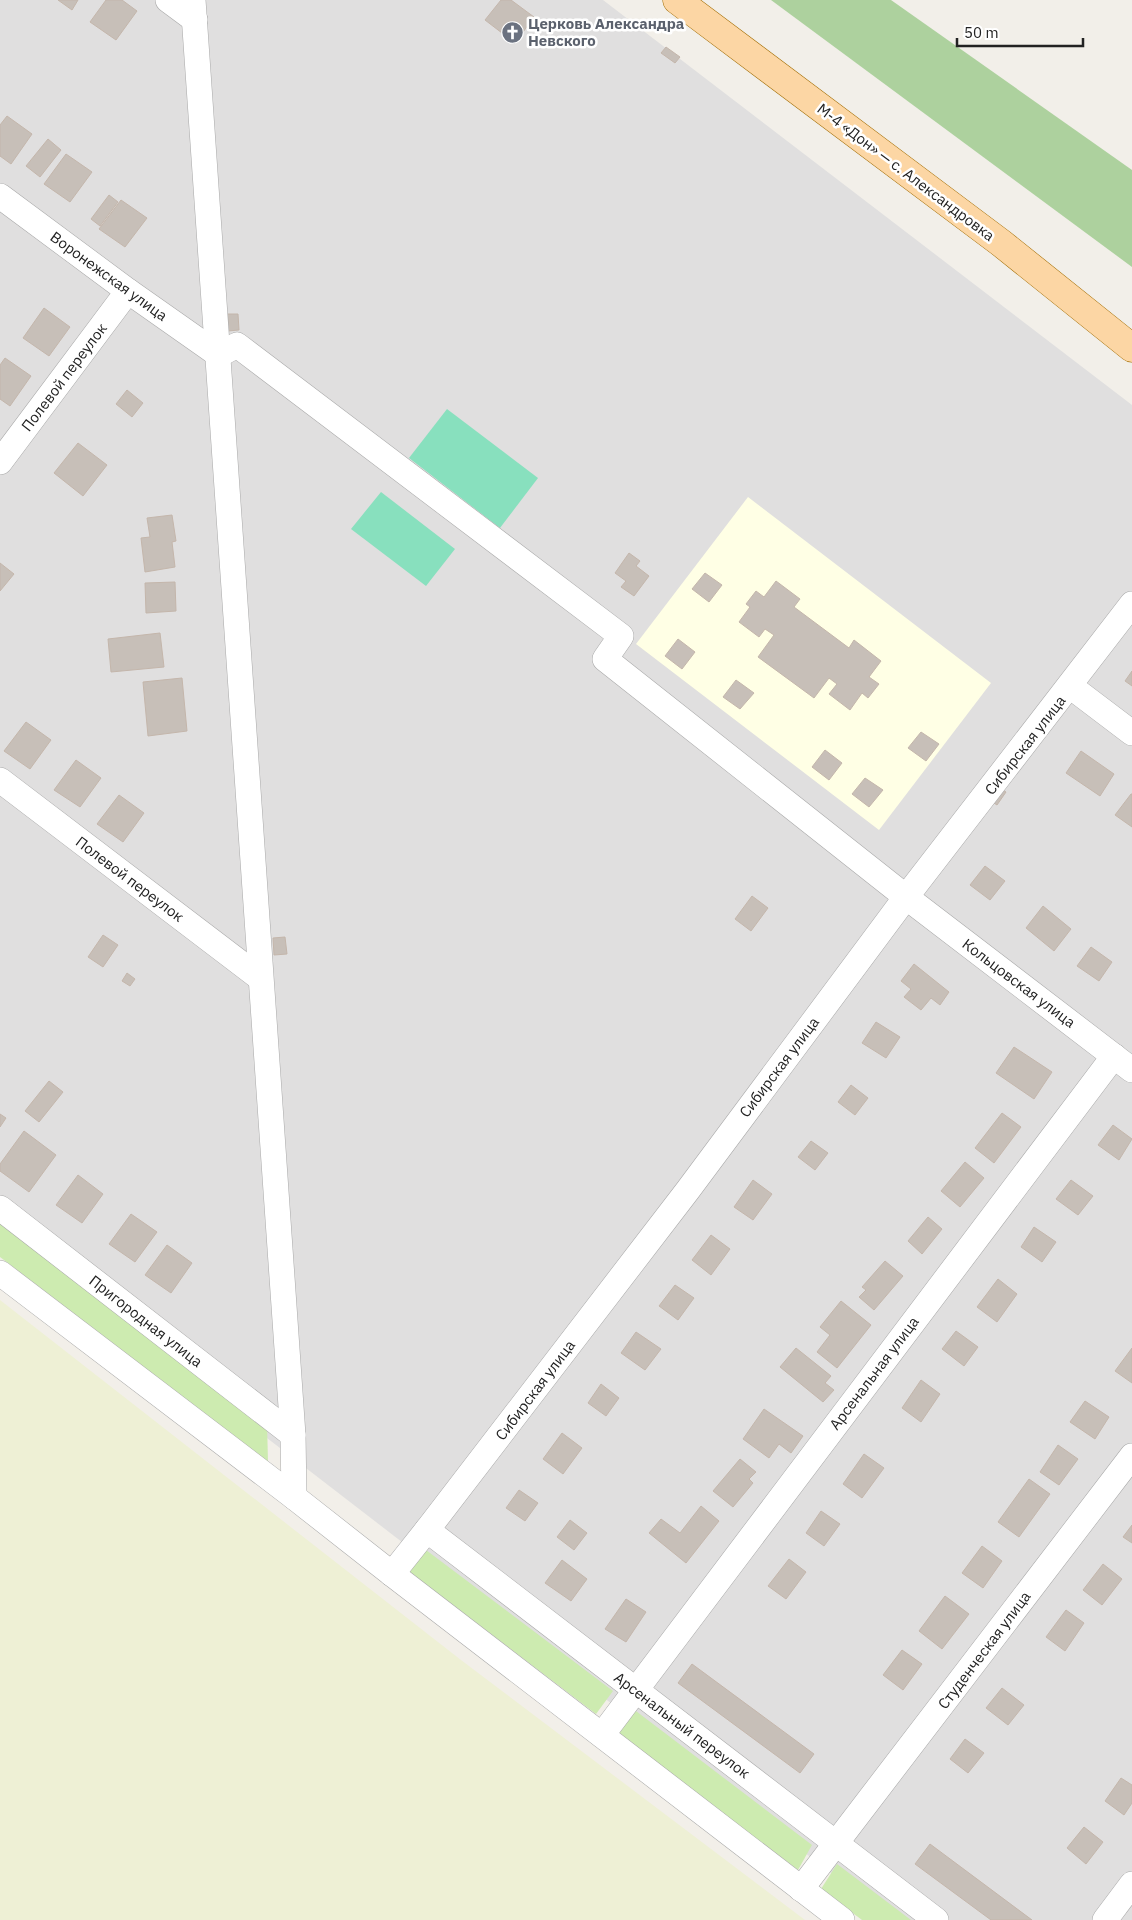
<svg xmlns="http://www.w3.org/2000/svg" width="1132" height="1920" font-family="'IBM Plex Sans',sans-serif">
<rect width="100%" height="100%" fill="#f2efe9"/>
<!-- residential -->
<path fill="#e0dfdf" d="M0,0H603L1132,405V1920H892L0,1232Z"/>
<!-- education -->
<path fill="#ffffe5" d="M748,497L991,683L879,830L636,644Z"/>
<!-- farmland -->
<path fill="#eef0d5" d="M0,1300L461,1660L805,1920H0Z"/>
<!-- grass -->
<g fill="#cdebb0">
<path d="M0,1222L267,1422L268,1462L0,1257Z"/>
<path d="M422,1547L613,1691L596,1714L407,1570Z"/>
<path d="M632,1708L812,1845L798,1870L616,1733Z"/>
<path d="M837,1864L911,1920H862L821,1889Z"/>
</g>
<!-- forest -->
<path fill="#add19e" d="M771,0H891L1132,170V267Z"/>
<!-- pitch -->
<g fill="#88e0be">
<path d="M447,409L538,478L500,528L409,458Z"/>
<path d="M381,492L455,549L426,586L351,529Z"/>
</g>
<!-- building -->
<g fill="#c7bfb8" stroke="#c4b6ab">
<path d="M58,0H78L72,10Z"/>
<path d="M106,0H122L137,11L116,40L90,22Z"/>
<path d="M501,0H511L534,17L515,43L485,20Z"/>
<path d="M666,47L680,57L675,63L661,53Z"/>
<path d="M7,116L32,134L11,164L0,156V125Z"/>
<path d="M48,139L61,150L40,177L26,166Z"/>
<path d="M66,154L92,172L70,202L44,184Z"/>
<path d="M109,195L118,202L100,226L91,219Z"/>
<path d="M121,200L147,218L125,247L99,229Z"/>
<path d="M44,308L70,327L49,356L23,338Z"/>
<path d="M227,314H238L239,330L228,331Z"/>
<path d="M5,358L31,376L10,406L0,399V365Z"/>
<path d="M127,390L143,403L132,417L116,404Z"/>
<path d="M78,443L107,465L83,496L54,473Z"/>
<path d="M172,515L176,541L172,542L175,567L145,572L141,538L150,537L147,518Z"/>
<path d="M629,553L640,561L636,566L649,576L634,596L621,587L626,581L615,573Z"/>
<path d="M0,563L14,574L0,591Z"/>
<path d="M705,573L722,585L709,602L692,589Z"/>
<path d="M776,581L800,599L794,607L849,648L854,640L881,661L869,677L879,684L868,698L862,693L850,710L829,694L837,684L829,678L814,698L758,657L774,635L765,629L759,637L739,622L750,607L746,604L756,591L764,597Z"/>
<path d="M175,582L176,611L146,613L145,583Z"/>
<path d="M160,633L164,667L111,672L108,639Z"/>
<path d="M678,639L695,652L682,669L665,656Z"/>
<path d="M1132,671V686L1125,681Z"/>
<path d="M182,678L187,731L148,736L143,682Z"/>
<path d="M736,680L754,693L740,709L723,697Z"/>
<path d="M26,722L51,740L30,769L4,751Z"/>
<path d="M921,732L939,744L926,761L908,748Z"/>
<path d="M825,750L842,763L829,780L812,767Z"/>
<path d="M1081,751L1114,774L1100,796L1066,773Z"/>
<path d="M76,760L101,778L80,807L54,790Z"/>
<path d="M865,778L883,790L869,807L852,794Z"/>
<path d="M996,786L1006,792L997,805L988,799Z"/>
<path d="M1131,794H1132V827L1115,815Z"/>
<path d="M119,795L144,813L123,842L97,824Z"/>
<path d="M985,866L1005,881L990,900L970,885Z"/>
<path d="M752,896L768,908L751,931L735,919Z"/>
<path d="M1043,906L1071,929L1054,951L1026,928Z"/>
<path d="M103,935L118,945L103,967L88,957Z"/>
<path d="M285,937L287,954L274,955L273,938Z"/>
<path d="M1091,947L1112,962L1099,981L1077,966Z"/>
<path d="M914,964L949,992L940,1005L931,998L921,1010L904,997L911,989L901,981Z"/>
<path d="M127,973L135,979L130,986L122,981Z"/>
<path d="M876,1022L900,1037L886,1058L862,1043Z"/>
<path d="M1014,1047L1052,1072L1034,1099L996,1073Z"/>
<path d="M49,1081L63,1092L39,1122L25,1111Z"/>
<path d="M851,1085L868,1098L855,1115L838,1102Z"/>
<path d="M1002,1113L1021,1127L994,1163L975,1148Z"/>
<path d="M0,1114L6,1118L0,1127Z"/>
<path d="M1113,1125L1132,1139L1119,1160L1098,1145Z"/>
<path d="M24,1131L56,1155L29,1192L0,1171V1164Z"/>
<path d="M811,1141L828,1153L815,1170L798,1157Z"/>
<path d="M965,1162L984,1178L960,1207L941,1191Z"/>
<path d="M78,1175L103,1194L82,1223L56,1205Z"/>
<path d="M753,1180L772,1194L753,1220L734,1207Z"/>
<path d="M1071,1180L1093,1196L1078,1215L1056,1199Z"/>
<path d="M131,1214L157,1232L135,1262L109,1244Z"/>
<path d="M928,1217L942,1229L922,1254L908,1241Z"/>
<path d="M1034,1227L1056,1242L1042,1262L1021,1247Z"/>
<path d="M711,1235L730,1249L711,1275L692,1260Z"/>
<path d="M167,1245L192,1263L171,1293L145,1275Z"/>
<path d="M885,1261L903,1276L874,1310L859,1297L866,1290L862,1287Z"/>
<path d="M998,1279L1017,1294L997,1322L977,1307Z"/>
<path d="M675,1285L694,1298L678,1320L659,1306Z"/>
<path d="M841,1301L871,1325L837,1368L817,1352L830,1335L820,1327Z"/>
<path d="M956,1331L978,1347L964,1366L942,1349Z"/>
<path d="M636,1332L661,1349L645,1370L621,1353Z"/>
<path d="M796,1348L831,1376L825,1383L834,1390L823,1402L780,1367Z"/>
<path d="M1132,1348V1383L1115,1371Z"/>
<path d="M921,1380L940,1394L921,1422L902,1408Z"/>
<path d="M601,1384L619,1398L606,1416L588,1403Z"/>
<path d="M1085,1401L1109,1417L1095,1439L1070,1422Z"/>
<path d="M764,1409L803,1436L791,1453L779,1444L769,1458L743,1439Z"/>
<path d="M562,1433L582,1448L563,1474L543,1459Z"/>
<path d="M1058,1445L1078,1459L1059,1485L1040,1472Z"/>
<path d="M864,1454L884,1468L862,1498L843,1484Z"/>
<path d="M740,1459L756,1472L749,1479L753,1483L733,1507L713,1491Z"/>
<path d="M1029,1479L1050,1494L1019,1537L998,1522Z"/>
<path d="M519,1490L538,1503L525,1521L506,1508Z"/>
<path d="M701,1506L719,1521L686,1563L649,1533L661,1519L680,1533Z"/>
<path d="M821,1511L840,1524L824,1546L806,1533Z"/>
<path d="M570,1520L587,1533L574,1550L557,1537Z"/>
<path d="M1132,1525V1543L1123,1537Z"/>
<path d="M982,1546L1002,1561L983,1588L962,1573Z"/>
<path d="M789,1559L806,1572L786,1599L768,1586Z"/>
<path d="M562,1560L587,1579L571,1601L545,1583Z"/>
<path d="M1103,1564L1122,1579L1102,1605L1083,1590Z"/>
<path d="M945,1596L969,1614L942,1649L919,1631Z"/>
<path d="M626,1599L646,1612L626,1642L605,1629Z"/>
<path d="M1066,1610L1084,1623L1065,1651L1046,1637Z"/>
<path d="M902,1650L922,1664L903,1690L883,1675Z"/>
<path d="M692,1664L814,1754L800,1773L678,1683Z"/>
<path d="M1002,1688L1024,1705L1008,1725L986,1708Z"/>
<path d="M965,1739L984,1753L968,1773L950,1759Z"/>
<path d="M1121,1778L1132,1785V1803L1124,1815L1105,1801Z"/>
<path d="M1084,1827L1103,1842L1086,1864L1067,1848Z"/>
<path d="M930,1844L1032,1920H991L915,1864Z"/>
</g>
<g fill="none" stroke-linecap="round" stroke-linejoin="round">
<defs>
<g id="minor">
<path d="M168,0L195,20"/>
<path d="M193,0L293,1435L294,1497"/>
<path d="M0,196L128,291L219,355L237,345L621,636L605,659L906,897L1132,1070"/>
<path d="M0,462L128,291"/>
<path d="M1070,686L1132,733"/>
<path d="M0,780L260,978"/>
<path d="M0,1208L293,1435"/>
<path d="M0,1273L294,1497L392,1574L842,1920"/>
<path d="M427,1530L936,1920"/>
<path d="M392,1574L427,1530L688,1190L906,897L1132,604"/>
<path d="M602,1735L1114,1056"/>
<path d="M801,1889L1132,1456"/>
<path d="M1105,1920L1132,1884"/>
</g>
<path id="major" d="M677,0L1001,243L1132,348"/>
</defs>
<!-- minor casing -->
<use href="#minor" stroke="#a9a9a9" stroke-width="26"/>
<!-- major casing -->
<use href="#major" stroke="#a06b00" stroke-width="29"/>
<!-- minor -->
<use href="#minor" stroke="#fff" stroke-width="25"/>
<!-- major -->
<use href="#major" stroke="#fcd6a4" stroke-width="28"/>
</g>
<!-- icons -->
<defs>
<symbol id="church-disc" viewBox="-11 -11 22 22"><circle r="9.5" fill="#6b7280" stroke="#fff"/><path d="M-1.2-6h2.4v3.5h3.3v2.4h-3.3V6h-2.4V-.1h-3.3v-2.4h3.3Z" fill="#fff"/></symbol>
</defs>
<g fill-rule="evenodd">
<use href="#church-disc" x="500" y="20" width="25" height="25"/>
</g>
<g text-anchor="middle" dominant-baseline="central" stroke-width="5" stroke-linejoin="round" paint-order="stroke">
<!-- worship labels -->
<g font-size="15" font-weight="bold" fill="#5b616d" stroke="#fff" text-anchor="start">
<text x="528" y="23">Церковь Александра<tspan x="528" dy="17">Невского</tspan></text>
</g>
<!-- street labels -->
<g font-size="15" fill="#222" stroke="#fff">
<text transform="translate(906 172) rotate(37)">М-4 «Дон» — с. Александровка</text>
<text transform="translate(109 276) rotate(36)">Воронежская улица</text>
<text transform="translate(64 377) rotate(-53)">Полевой переулок</text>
<text transform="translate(1025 745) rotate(-52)">Сибирская улица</text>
<text transform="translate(130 879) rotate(37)">Полевой переулок</text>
<text transform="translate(1019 983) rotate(37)">Кольцовская улица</text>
<text transform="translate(779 1067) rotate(-53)">Сибирская улица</text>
<text transform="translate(146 1321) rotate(38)">Пригородная улица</text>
<text transform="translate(874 1373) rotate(-53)">Арсенальная улица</text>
<text transform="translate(535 1390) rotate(-53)">Сибирская улица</text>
<text transform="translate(984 1650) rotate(-53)">Студенческая улица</text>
<text transform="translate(682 1725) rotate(37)">Арсенальный переулок</text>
</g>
</g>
<!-- scale -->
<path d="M957 38v8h126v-8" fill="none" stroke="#222222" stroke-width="2.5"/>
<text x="964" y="38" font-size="15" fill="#222222" stroke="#ffffff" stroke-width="4" paint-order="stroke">50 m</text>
</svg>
